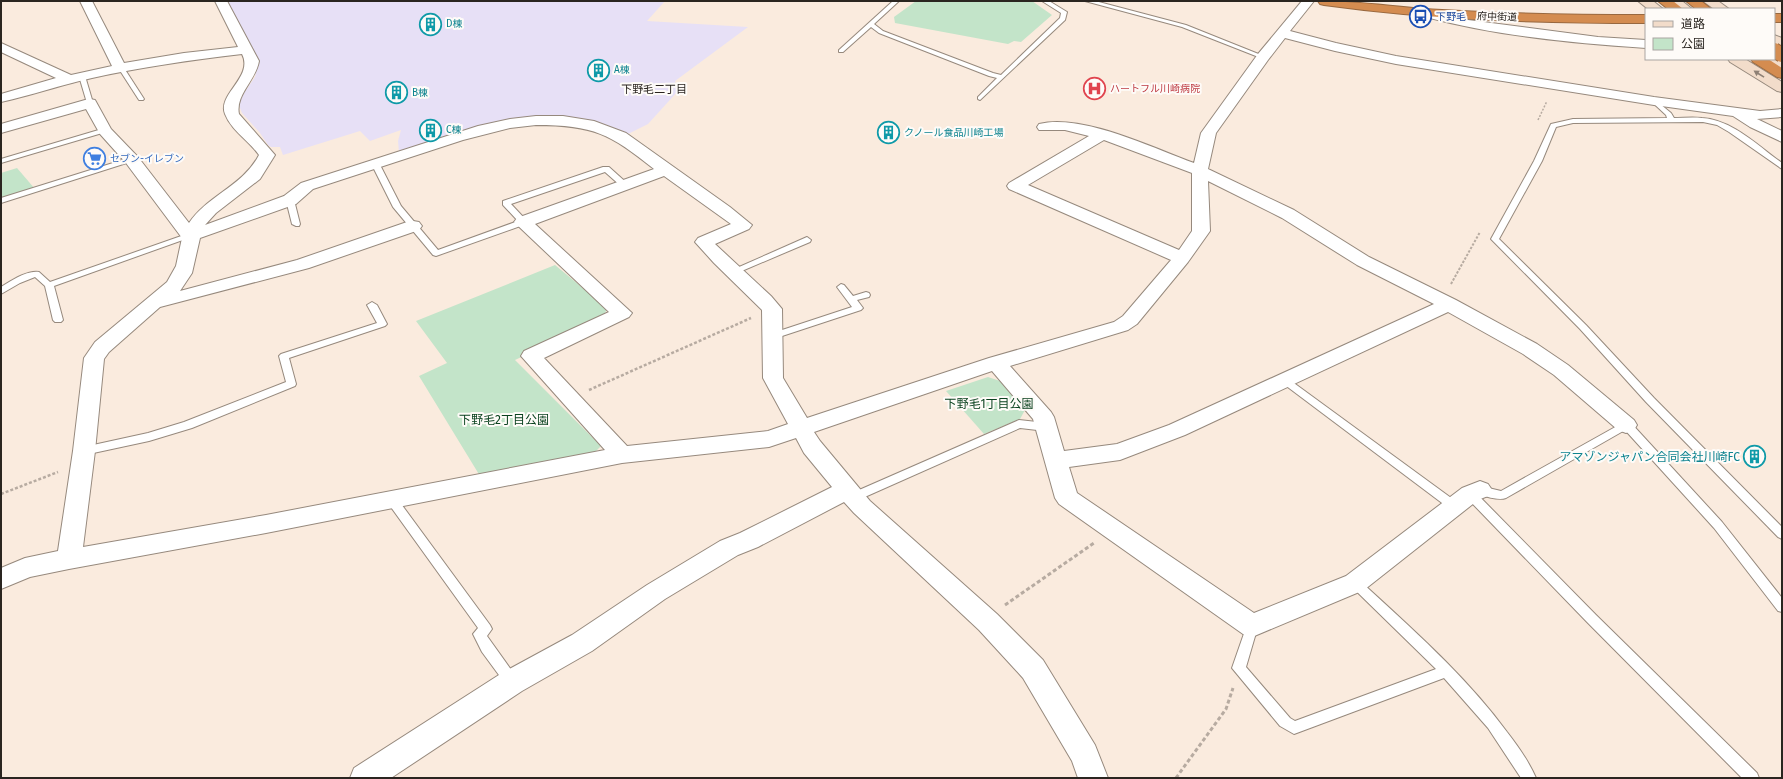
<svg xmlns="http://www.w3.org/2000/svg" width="1783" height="779" font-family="'Fira Sans','Noto Sans JP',sans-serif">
<rect width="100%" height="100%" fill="#faebde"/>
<!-- industrial -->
<path fill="#e7e0f6" d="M228,1H665L647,21L748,27L675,81L678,91L648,124L626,135L547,118L399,152L398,141L401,130L370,141L360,131L283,155L280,147H271L268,145L260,133L242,113L240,108V101L244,93L255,77L258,62Z"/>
<!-- green -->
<g fill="#c3e4c9">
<path d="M916,1H1032L1052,15L1021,42L1014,41L1008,44L895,23L894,17Z"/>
<path d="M17,168L35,189L1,199V173Z"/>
<path d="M555,265L607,308L603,319L515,360L601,446L591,456L480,476L419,376L447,363L416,321Z"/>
<path d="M988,377L1000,381L1025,410L1020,419L984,434L946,391Z"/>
</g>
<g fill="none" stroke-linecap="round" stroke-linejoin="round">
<defs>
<g id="lane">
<path d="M893,1H899L874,24L883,31L993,73L1001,75L1060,18L1061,13L1042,1H1049L1067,12L1065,20L980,100L978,99V97L997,78L989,76L879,33L871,27L843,52H839V50Z"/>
<path d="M1085,1H1095L1186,25L1266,57L1261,58L1182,27Z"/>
<path d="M120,68H124L144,99L143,100H139L119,69Z"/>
<path d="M82,74L85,76L93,103L92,104L87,103L79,76Z"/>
<path d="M1654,99L1671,113L1674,118C1683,118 1693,117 1702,118C1733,120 1758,146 1782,163V169L1729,132L1717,125L1703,122L1573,123L1556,127L1542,161L1499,239L1586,325L1654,398L1782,527V539L1778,537L1646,402L1580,329L1491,239L1534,161L1551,124L1573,119L1667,118L1666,115L1651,101Z"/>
<path d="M102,129L109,131L1,163V159Z"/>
<path d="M129,158H135L136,160L1,203V198Z"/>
<path d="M372,161H378L401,206L438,250L518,221L503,205V201L603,167H609L629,185L628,187H622L605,172L511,204L526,220V224L436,256L433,255L393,207L371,163Z"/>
<path d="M287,198H290L294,200L300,224L299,226H296L292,224L286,200Z"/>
<path d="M187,234H190L194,236L54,286L63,320L61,322H55L53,320L45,286L35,277L20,283L1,294V287C11,281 27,270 39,272L50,282Z"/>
<path d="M807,237L811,240L810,242L737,273H731L730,271Z"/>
<path d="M841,284L844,285L853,296L866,292L869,293L870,295L869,297L857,300L863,308L861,310L776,338H770L768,336L770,334L852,307L837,287Z"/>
<path d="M372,302L377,305L387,324L385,326L289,358L296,384L295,386L192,428L149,441L84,455L80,454L79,451L80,448L84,447L148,433L184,422L286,382L279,356L281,354L377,323L367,305Z"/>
<path d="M1284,377L1287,378L1458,503L1460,506L1458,509L1454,510L1450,509L1281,382L1279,380Z"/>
<path d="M1019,420L1046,423L1051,427L1046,431L1020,428L858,500H850L848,497L850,494Z"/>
<path d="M1626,421L1630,422L1722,522L1782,598V612L1778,611L1714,528L1625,430L1506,498C1498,501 1484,496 1476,493L1474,490L1476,487L1480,486L1501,491Z"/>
<path d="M1470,490L1474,491L1596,615L1757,773L1759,778H1742L1588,623L1466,497L1464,494L1466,491Z"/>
<path d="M392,496L396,497L490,625L492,629L487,636L517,678L519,682L517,686L512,688L507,686L482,652L473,634L478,628L388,503L386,500L388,497Z"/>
<path d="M1355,578L1359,580C1411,628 1465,675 1507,732C1518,746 1529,762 1536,778H1521L1488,728L1444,678L1294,734L1280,726L1232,668L1248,622L1252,621L1256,622L1258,626L1246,667L1290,718L1295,721L1436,669L1351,586L1349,583L1351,580Z"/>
</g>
<g id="street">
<path d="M80,1H92L124,63L184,53L238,47L215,1H227L259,61C256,80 235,95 239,114L275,155L260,179L216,213L205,225L284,196L301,183L478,126L510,119L536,116H563L594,121L626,133L730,207L752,225L749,229L715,244L771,296L782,309L783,378L807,418L989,358L1114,322L1123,316L1171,260L1009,189L1007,186L1009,183L1089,136L1065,130H1039L1037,127L1039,124C1081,113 1153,148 1194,163L1201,133L1258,54L1302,1H1314L1290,31L1336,43L1396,56L1654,97L1760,111L1782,109V117L1757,119L1782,131V142L1750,127L1733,116L1654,105L1396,64L1335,51L1285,38L1268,60L1216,133L1208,169L1294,210L1369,257L1456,300L1537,344L1568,365L1634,420L1637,425L1634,430L1626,433L1618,430L1554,375L1523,354L1448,312L1185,435L1120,460L1069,467L1077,493L1254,613L1346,576L1462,488L1480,481L1488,484L1492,490L1488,496L1478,500L1364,590L1252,637L1243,634L1059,504L1055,498L1033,419L992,371L814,432L820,441L870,501L997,614L1043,660L1095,745L1108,778H1078L1072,761L1023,678L979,630L854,513L844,502L758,547L738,555L665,599L592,651L522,691L391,778H350L354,768L502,673L572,635L647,585L720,541L740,533L832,487L804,453L796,438L769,447L622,463L266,533L69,569L30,577L1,589V568L25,558L58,551L73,451L84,358L95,342L167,282L176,266L182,238L126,163L100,134L86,109L1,133V124L85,100L90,99L95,100L111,129L138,157L189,223C208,195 243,186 259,155C249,141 231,130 225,114C217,94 254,77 242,54C191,60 141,67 92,78C61,85 32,95 1,102V94L56,78L1,52V43L71,75L112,66ZM536,125C594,125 610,134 654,169L517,218L514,222L609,312L524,351L521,356L605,450L266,515L83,547L95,451L104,359L109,352L160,307L309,268L419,230L422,226L419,222L413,221L407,222L297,260L180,291L192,273L200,238L296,204L313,189L463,140L510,128ZM1104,140L1192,173V231L1179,250L1028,185ZM664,176L731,224L698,238L695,242L714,263L762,310L763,378L788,424L768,431L627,446L544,358L629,317L632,313L535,224ZM1208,181L1282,218L1357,265L1434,304L1169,425L1117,444L1064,451L1054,417L1051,412L1010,366L1128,330L1137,324L1188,262L1210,231Z"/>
<path d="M1430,10L1468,20L1598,37L1646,40V48C1572,43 1497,36 1426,17L1424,14L1426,11Z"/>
</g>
<g id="secondary">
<path d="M1638,1H1653L1663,9H1648Z"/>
<path d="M1667,1H1682L1692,9H1677Z"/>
<path d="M1703,1H1718L1729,9H1714Z"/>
<path d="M1774,35L1782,38V48L1774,45Z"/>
<path d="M1774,57L1782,62V72L1777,71L1761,59H1774Z"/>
<path d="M1728,59H1745L1782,82V92L1777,91L1730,62Z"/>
</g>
<g id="highway">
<path d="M1318,1C1360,1 1400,8 1442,10C1510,14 1578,15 1646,15V23C1536,23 1433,20 1324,5L1320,4Z"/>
<path d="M1658,1H1673L1683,9H1668Z"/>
<path d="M1686,1H1701L1711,9H1696Z"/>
<rect x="1774" y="14" width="8" height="8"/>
<path d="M1751,59H1768L1782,68V78L1777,77L1753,62Z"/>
</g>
</defs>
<!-- lane casing -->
<use href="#lane" stroke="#96897d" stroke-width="2"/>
<!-- street casing -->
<use href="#street" stroke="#96897d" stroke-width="2"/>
<!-- secondary casing -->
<use href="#secondary" stroke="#96897d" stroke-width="2"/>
<!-- highway casing -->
<use href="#highway" stroke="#98683f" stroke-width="2"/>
<!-- path-far3 -->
<path stroke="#b7aba1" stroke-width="1.5" stroke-dasharray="2 1.5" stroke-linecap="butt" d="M1538,120L1547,101"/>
<!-- path-far2 -->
<path stroke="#b7aba1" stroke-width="2" stroke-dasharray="2.5 1.5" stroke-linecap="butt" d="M1451,284L1480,232"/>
<!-- path-far1 -->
<g stroke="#b7aba1" stroke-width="2.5" stroke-dasharray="3 2" stroke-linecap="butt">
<path d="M589,390L751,318"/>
<path d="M1,494L58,472"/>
</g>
<!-- path -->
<g stroke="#b7aba1" stroke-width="3" stroke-dasharray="4 2.5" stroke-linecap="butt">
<path d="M1005,605L1094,543"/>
<path d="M1176,778L1226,709L1233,688"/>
</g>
<!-- lane -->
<use href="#lane" fill="#fff" fill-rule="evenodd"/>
<!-- street -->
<use href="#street" fill="#fff" fill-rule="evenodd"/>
<!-- secondary -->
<use href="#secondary" fill="#f2dcca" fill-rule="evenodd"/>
<!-- highway -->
<use href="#highway" fill="#d48c50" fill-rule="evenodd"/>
<defs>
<path id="highway-bridge" d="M1774,50L1782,55"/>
</defs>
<!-- highway-bridge casing -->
<use href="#highway-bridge" stroke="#98683f" stroke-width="16" stroke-linecap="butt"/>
<!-- highway-bridge -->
<use href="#highway-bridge" stroke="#d48c50" stroke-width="14"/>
</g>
<!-- one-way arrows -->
<defs><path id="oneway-solid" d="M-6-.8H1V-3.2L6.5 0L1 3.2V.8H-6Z"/></defs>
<use fill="#8e8075" href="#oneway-solid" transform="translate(1759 74) rotate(-148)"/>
<!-- icons -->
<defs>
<symbol id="bus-ring" viewBox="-11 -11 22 22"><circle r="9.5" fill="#fefbf8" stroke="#1a4fb4" stroke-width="1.5"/><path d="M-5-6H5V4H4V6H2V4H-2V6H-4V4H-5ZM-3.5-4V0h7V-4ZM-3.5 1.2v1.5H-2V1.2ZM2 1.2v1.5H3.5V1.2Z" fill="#1a4fb4"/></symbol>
<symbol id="building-ring" viewBox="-11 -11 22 22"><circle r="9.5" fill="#fefbf8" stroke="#0f9aa8" stroke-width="1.5"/><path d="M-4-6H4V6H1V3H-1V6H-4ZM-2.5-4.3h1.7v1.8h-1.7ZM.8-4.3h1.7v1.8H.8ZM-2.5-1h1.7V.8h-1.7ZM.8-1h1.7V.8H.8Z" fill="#0f9aa8"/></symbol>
<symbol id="hospital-ring" viewBox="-11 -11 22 22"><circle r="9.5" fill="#fefbf8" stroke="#e0444e" stroke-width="1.5"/><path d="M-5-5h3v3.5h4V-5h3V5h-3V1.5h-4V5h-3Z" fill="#e0444e"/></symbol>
<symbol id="supermarket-ring" viewBox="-11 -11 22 22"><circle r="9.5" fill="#fefbf8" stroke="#3f7fe0" stroke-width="1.5"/><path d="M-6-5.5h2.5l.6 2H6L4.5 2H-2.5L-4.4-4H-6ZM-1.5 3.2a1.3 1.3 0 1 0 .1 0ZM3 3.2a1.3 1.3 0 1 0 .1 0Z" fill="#3f7fe0"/></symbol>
</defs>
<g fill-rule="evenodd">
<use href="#bus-ring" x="1408" y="4" width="25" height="25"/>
<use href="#building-ring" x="418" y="12" width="25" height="25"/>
<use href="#building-ring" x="586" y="58" width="25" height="25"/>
<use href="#hospital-ring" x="1082" y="76" width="25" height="25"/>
<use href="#building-ring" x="384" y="80" width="25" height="25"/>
<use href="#building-ring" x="418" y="118" width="25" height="25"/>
<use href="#building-ring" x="876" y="120" width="25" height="25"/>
<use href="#supermarket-ring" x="82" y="146" width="25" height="25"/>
<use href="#building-ring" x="1742" y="444" width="25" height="25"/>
</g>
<g text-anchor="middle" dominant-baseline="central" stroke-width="4" stroke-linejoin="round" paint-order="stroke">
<!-- far-transit labels -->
<g font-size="10" fill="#164399" stroke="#fefbf8" text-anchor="start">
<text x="1436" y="17">下野毛</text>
</g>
<!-- far-street labels -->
<g font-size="10" fill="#2a2520" stroke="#fefbf8">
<text transform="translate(1497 17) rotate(2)">府中街道</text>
</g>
<!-- far-culture labels -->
<g font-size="10" fill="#0d838f" stroke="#fefbf8" text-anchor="start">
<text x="446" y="24">D棟</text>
<text x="614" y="70">A棟</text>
<text x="412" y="93">B棟</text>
<text x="446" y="130">C棟</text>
<text x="904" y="133">クノール食品川崎工場</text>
</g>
<!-- far-health labels -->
<g font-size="10" fill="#be3a42" stroke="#fefbf8" text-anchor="start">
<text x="1110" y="89">ハートフル川崎病院</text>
</g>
<!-- far-shop labels -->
<g font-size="10" fill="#366cbe" stroke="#fefbf8" text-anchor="start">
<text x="110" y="159">セブン-イレブン</text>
</g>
<!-- far-neighbourhood labels -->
<g font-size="11" fill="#2a2520" stroke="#fefbf8">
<text x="654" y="89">下野毛二丁目</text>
</g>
<!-- park labels -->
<g font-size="12" fill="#0a421f" stroke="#fefbf8">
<text x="989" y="404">下野毛1丁目公園</text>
<text x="504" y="420">下野毛2丁目公園</text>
</g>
<!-- culture labels -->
<g font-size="12" fill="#0d838f" stroke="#fefbf8" text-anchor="end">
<text x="1740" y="457">アマゾンジャパン合同会社川崎FC</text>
</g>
</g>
<!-- border -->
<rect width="1783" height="779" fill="none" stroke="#2a2520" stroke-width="4"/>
<!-- legend -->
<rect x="1645" y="8" width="130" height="52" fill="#fefbf8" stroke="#a9a5a2"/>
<rect x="1653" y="21" width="20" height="6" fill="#f2dcca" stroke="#a9a5a2"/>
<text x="1681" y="28" font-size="12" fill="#2a2520">道路</text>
<rect x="1653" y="38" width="20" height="12" fill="#c3e4c9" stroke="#a9a5a2"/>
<text x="1681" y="48" font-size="12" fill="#2a2520">公園</text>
</svg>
